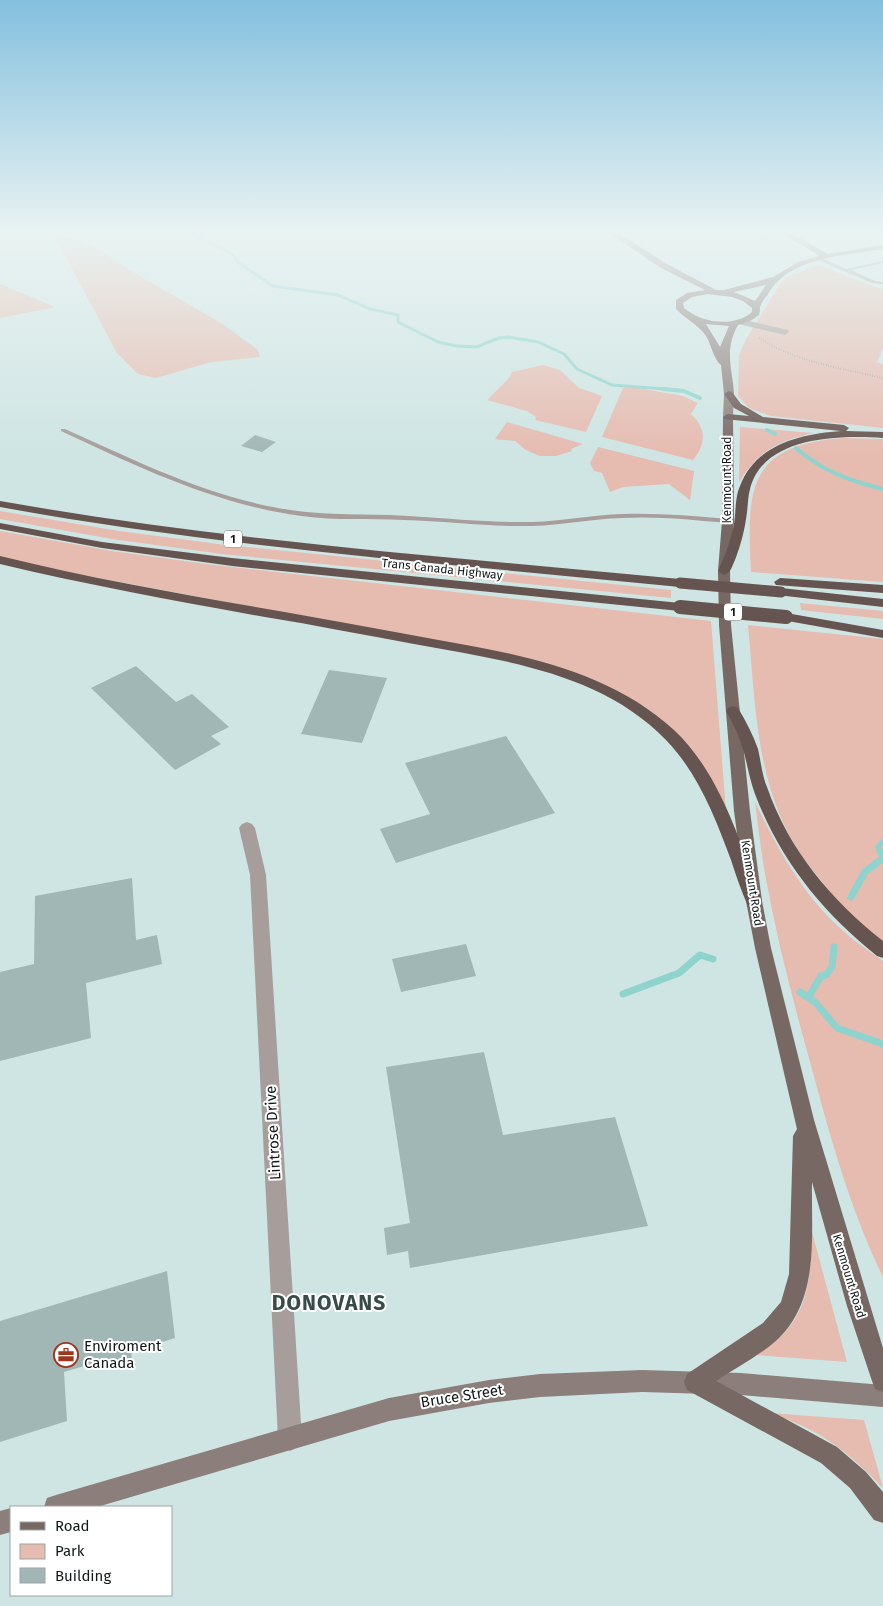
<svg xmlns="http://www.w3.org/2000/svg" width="883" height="1606" font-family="'Fira Sans',sans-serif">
<rect width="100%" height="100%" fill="#cee5e3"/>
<!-- green -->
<g fill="#e6bbb0">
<path d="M54,235L92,245L138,275L221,323L258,350L260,357L211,362L156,378L138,374L117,353Z"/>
<path d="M818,265L883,290V348L877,362L883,364V428L771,416L749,408L738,396L739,355L745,341L780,284L789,276Z"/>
<path d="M0,284L55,307L0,318Z"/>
<path d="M543,365L560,370L579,388L602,396L586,432L535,420L536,417L527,411L487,400L509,378L512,372Z"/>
<path d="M633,387L683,396L698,403L691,414C706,428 707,443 693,460L602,437L623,388Z"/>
<path d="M507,422L583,444L571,449L572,451L556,456H540L526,450L515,441L495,439Z"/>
<path d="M740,427L814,433C778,441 759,450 739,482Z"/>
<path d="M843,438L883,439V582L751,572C747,491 746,445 843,438Z"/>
<path d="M598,447L694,471L690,500L669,484L623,487L610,492L602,473L594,471L590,463Z"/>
<path d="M0,511L119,531L226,545L671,590V598L222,554L112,539L0,519Z"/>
<path d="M0,531L112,551L206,564L711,621L726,811L680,736L653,713L620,692L588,677L534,660L30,565L0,557Z"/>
<path d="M800,603L883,611V619L801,610Z"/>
<path d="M748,625L883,639V941C862,927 844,909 828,889C808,866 790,841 779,813C755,754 754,687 748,625Z"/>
<path d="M755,802C777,847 801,892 838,926C851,939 868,950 883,961V1277C851,1211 831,1140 812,1069C794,1005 777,940 765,874C761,850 758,826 755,802Z"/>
<path d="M812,1232L847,1362L756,1355C808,1324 810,1288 812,1232Z"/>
<path d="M770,1413L864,1420L883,1488C845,1449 822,1431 770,1413Z"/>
</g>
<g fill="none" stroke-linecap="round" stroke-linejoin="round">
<!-- stream-far3 -->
<path stroke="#8ed3ce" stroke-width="3" d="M184,231L231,253L239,263L273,286L338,295L370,309L398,315V322L438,342L457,346L476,347L499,338L508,337L538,342L564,354L577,369L612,385L678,390"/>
<!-- stream-far2 -->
<g stroke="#8ed3ce" stroke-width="4">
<path d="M663,389L684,391L700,398"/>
<path d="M767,430L775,434"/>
<path d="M796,448C822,471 850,481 883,489"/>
</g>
<!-- stream-far1 -->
<path stroke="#8ed3ce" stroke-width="5" d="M881,852L878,847L883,841"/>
<!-- stream -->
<g stroke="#8ed3ce" stroke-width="7">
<path d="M880,851L883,856"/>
<path d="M851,897L865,872L883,858"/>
<path d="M800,992L816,1003L837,1028L883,1044"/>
<path d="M623,994L679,973L700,955L713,959"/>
<path d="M809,996L821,976L826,975L832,967L834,947"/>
</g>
</g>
<!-- building -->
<g fill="#a1b7b5">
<path d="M255,435L276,442L262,452L241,446Z"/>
<path d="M136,666L176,702L192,694L229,727L211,736L221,744L175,770L91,688Z"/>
<path d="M329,670L387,678L362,743L301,734Z"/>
<path d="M506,736L555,813L396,863L380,829L430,814L405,763Z"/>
<path d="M132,878L136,940L157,935L162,964L86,983L91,1038L0,1061V972L34,964L35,896Z"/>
<path d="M466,944L476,976L401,992L392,959Z"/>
<path d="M484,1052L503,1135L615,1117L648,1226L410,1268L408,1251L387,1255L384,1228L410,1223L386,1067Z"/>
<path d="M167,1271L175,1338L131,1352L132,1359L104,1368L101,1361L64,1372L67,1421L0,1442V1321Z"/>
</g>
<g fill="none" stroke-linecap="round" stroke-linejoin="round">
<!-- path -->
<path stroke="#859695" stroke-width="2" stroke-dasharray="0.5 2" stroke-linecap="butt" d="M759,338C796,362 841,368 883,378"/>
<!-- lane -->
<g fill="#a79e9b" fill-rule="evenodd">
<path d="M818,258H822L846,269L883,261V263L851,270L875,281L883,282V284L872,283L818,260Z"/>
<path d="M61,429H65C132,459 200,493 273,507C312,515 350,514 389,515C437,517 485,523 532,522C563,521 592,515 623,514C658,513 693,516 728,519L731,521L728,523C693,520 658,516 622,518C592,519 562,525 532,526C489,527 447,521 404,520C370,518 336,521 302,516C217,505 138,467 61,431Z"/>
</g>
<!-- street -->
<g fill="#a79e9b" fill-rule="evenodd">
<path d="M741,319L788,330L789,332L785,335L738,324V320Z"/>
<path d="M247,822L252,824L255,828L266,875L302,1439L298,1447L290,1451L282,1447L278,1439L250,875L239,828L242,824Z"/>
</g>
<!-- secondary -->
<g fill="#8b7e7b" fill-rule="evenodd">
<path d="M606,231H616L667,264L716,290H724L773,277L798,262L820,256L778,231H788L828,254L883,245V249C845,256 790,256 768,294C765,298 761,303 760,307C760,310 760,312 759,315L752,320L738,325C724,350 732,367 734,393C734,401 733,409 733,417L728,420L723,417L724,394L721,365C714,360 711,344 706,336C698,324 685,319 676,309V300L687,293L705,290L661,268ZM766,285L755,301L734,292ZM708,294L732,297L743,301L752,308V312C733,328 702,323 684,308L683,303L692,297ZM706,324L729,326L720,347Z"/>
<path d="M642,1370L741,1373L883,1385V1407L741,1395L642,1392L540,1397L489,1403L389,1421L97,1507H44L47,1498L56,1495L389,1398L489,1380L540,1374Z"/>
<path d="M11,1508V1532L0,1535V1511Z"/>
</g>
<!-- primary -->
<path fill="#776864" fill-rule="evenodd" d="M728,414L733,417L734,521L730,571L731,625L750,811L762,901L771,948L814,1120L883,1348V1392L875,1389L872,1381L847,1306L812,1182C811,1234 820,1298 779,1338C765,1352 734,1369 716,1381L837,1447L866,1472L883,1492V1523L874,1520L850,1488L821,1463L687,1390L684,1382L687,1374L763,1323L781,1302L789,1274L793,1136L797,1129L755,948L746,901L734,811L719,625L718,571L722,521L723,417Z"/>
<!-- highway -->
<g fill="#665450" fill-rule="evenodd">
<path d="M729,391L732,392L741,404L763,417L844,425L849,428L846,431L883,432V438C840,435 763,436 750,489C748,496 748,504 747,512C745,529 741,544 735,560C732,566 731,573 724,575L718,571C725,556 731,540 734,524C736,512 735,497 740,486C756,444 801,434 841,431L724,419L723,417L728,414L749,416L734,408L724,394Z"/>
<path d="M0,501C225,541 453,557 680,579L686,583L680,587C453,564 225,548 0,507Z"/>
<path d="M0,523L102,542L232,558L680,603L686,607L680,611L232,566L102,548L0,529Z"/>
<path d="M0,556C105,582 212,599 318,618C357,625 395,632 433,639C519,654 608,670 674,730C721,774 740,843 762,901L760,906L754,907L748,906C741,891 736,875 731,860C715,817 698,773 666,740C601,672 501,660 414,644C364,635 315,625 265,617C176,601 88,585 0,564Z"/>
<path d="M780,578L883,585V593L776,585L774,582Z"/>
<path d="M781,588L883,599V607L777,595L775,592Z"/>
<path d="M786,613L883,630V638L782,620L780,617L782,614Z"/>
<path d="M733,706L738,708C746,721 753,735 758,749C761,762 762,775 767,787C789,850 831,900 883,941V958L877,956C822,912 780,860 755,794C749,778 747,761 742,746C738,733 732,722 726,711L728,708Z"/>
</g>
<!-- highway-bridge-far1 -->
<path stroke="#665450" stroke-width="11" d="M680,583L781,592"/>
<!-- highway-bridge -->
<path stroke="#665450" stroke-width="14" d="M680,607L786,617"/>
</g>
<!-- sky -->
<linearGradient id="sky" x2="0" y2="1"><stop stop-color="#84c0de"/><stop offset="0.51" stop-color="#e9f3f2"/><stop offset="1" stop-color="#e9f3f2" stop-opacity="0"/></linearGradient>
<rect width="883" height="456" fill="url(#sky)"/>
<!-- icons -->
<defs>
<symbol id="office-ring" viewBox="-11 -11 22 22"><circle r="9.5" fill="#fff" stroke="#9e351d" stroke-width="1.5"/><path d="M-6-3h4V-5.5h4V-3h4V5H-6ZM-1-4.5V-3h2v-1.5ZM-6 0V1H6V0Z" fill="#9e351d"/></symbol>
</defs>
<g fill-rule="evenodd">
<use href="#office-ring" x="52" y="1341" width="28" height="28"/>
</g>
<g text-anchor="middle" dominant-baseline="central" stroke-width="4" stroke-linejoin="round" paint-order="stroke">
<!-- shield labels -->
<g fill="#fff" stroke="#585f5e" stroke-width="1">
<rect x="224" y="530.5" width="18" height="17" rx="4"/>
<rect x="724" y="603.5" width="18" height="17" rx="4"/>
</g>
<g font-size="11" font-weight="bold" fill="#111a19">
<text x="233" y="539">1</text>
<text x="733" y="612">1</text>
</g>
<!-- street labels -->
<g font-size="12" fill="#111a19" stroke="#fff">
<text transform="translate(727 480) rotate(-90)">Kenmount Road</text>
<text transform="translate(442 569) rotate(6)">Trans Canada Highway</text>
<text transform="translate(752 883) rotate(81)">Kenmount Road</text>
<text transform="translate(849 1276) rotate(73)">Kenmount Road</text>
</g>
<!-- near-street labels -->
<g font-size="15" fill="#111a19" stroke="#fff">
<text transform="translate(273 1133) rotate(-93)">Lintrose Drive</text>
<text transform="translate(462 1396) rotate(-9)">Bruce Street</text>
</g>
<!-- near-poi labels -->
<g font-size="15" fill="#111a19" stroke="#fff" text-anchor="start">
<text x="84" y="1346">Enviroment<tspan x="84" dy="17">Canada</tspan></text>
</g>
<!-- near-district labels -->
<g font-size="21" font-weight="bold" letter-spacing="1" fill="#374b49" stroke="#fff">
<text x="329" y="1303">DONOVANS</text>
</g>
</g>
<!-- legend -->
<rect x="10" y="1506" width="162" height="90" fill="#ffffff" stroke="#a0a3a3"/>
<rect x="20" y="1522" width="25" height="8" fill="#776864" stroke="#a0a3a3"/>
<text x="55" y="1531" font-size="15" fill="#111a19">Road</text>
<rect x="20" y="1544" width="25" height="15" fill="#e6bbb0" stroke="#a0a3a3"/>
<text x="55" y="1556" font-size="15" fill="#111a19">Park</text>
<rect x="20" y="1568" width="25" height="15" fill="#a1b7b5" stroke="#a0a3a3"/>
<text x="55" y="1581" font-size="15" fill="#111a19">Building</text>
</svg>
